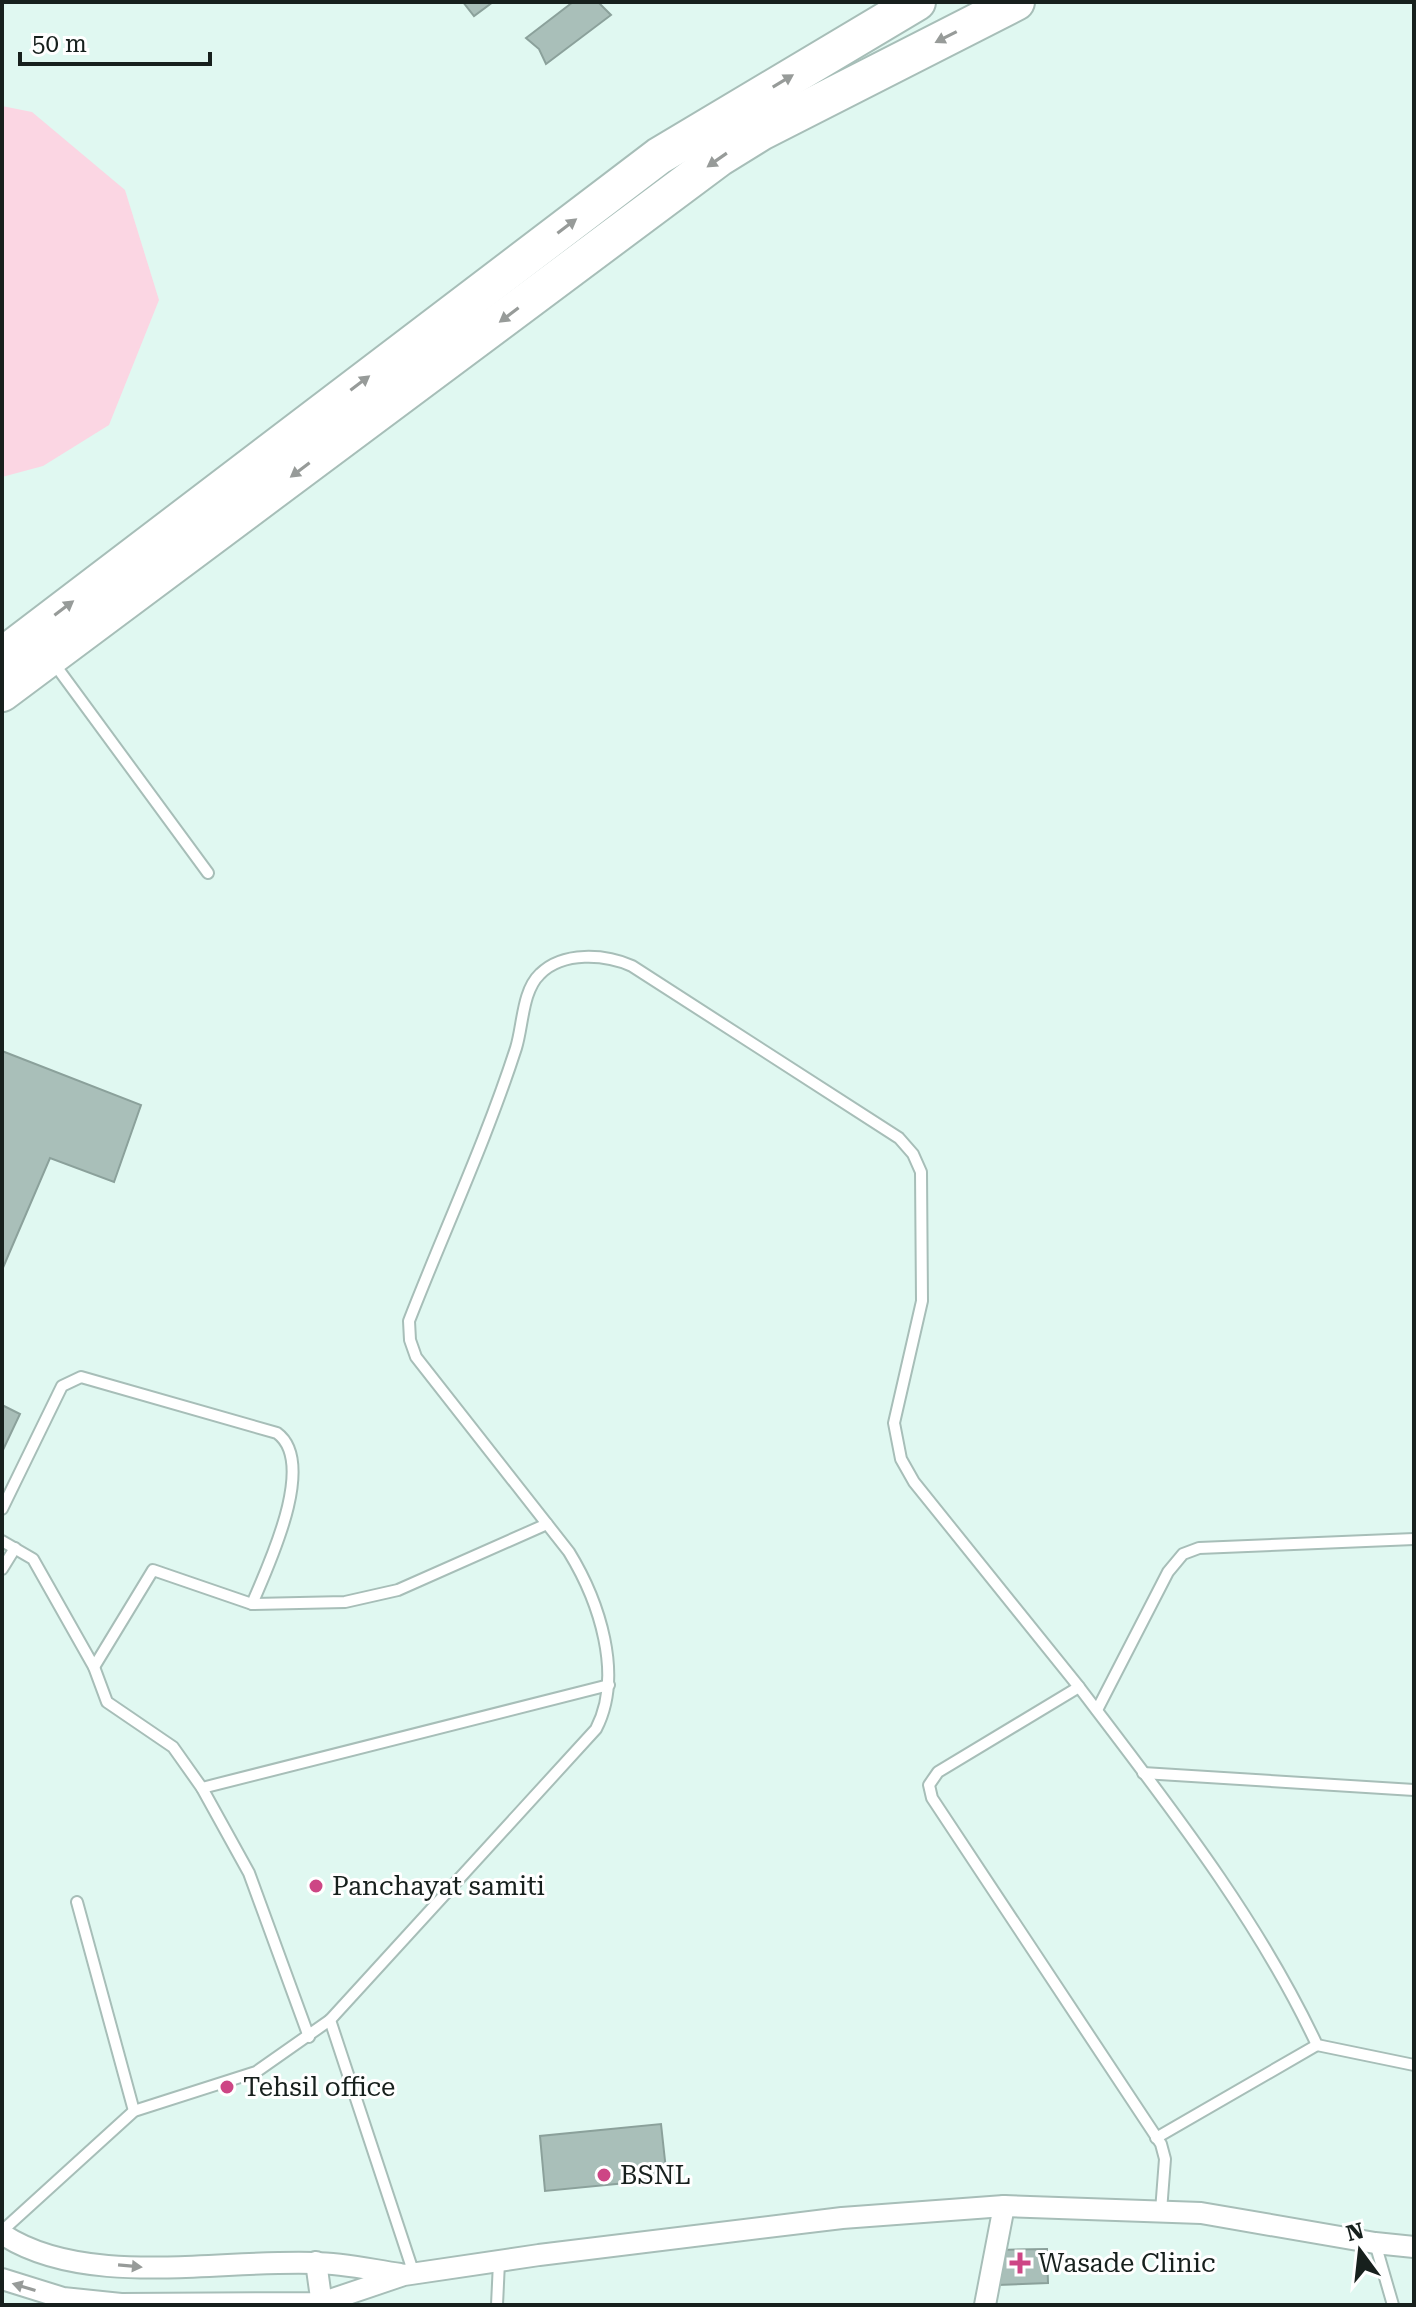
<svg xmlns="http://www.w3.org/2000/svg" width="1416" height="2307" font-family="'Roboto Serif',serif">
<rect width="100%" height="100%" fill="#e0f8f1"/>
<!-- green -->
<path fill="#fbd6e3" d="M2,106L32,112L125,190L159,300L109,425L43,466L2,477Z"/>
<!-- building -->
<g fill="#a9bfb9" stroke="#8ba19b" stroke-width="2">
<path d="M463,2H493L474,16Z"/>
<path d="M573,2H598L611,15L546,64L539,49L526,38Z"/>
<path d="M2,1051L141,1105L114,1182L50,1158L2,1270Z"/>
<path d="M2,1405L20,1414L2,1452Z"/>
<path d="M661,2124L667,2179L545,2191L540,2136Z"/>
<path d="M1047,2249L1048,2283L998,2285L997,2250Z"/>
</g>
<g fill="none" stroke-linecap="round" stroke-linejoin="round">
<defs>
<g id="lane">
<path d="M53,662L208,873"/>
<path d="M2,1509L62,1386L81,1377L277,1433C318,1463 267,1568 252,1604"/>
<path d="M2,1541L33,1559L94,1667L107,1702L173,1747L202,1788L249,1873L309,2037"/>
<path d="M2,1569L15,1548"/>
<path d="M94,1667L153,1570L252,1604L345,1602L398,1590L547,1524"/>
<path d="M1097,1710L1168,1572L1183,1554L1199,1548L1414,1539"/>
<path d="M1143,1773L1414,1790"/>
<path d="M202,1788L609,1685"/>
<path d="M77,1902L134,2111"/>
<path d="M330,2020L414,2274"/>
<path d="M1156,2138L1317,2045"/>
<path d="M1161,2211L1165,2159L1161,2144L932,1798L929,1785L938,1772L1079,1687C1166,1802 1256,1915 1317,2045L1414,2065"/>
<path d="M2,2231L134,2111L256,2072L330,2020L596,1729C624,1675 599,1601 569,1552L416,1357L410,1340L409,1321C444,1231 486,1141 516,1048C523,1026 522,991 540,974C563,951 605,954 632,966L899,1138L913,1154L921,1172L922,1301L894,1423L901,1459L914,1482L1079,1687"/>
<path d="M1375,2243L1393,2305"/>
<path d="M497,2305L499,2262"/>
</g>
<g id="street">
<path d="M2,2234C85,2289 220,2259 315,2263C343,2263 372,2270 400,2274"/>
<path d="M316,2262L322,2305"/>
<path d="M2,2279L63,2298L121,2304L321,2303L404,2275L539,2255L842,2218L1004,2206L1201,2213L1375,2243L1414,2247"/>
<path d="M985,2305L1004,2206"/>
</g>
<g id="highway">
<path d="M2,656L659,156L917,2"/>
<path d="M2,693L719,158L761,132L1016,2"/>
</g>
</defs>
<!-- lane casing -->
<use href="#lane" stroke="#a7beb8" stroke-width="14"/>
<!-- street casing -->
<use href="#street" stroke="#a7beb8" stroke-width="24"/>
<!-- highway casing -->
<use href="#highway" stroke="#a7beb8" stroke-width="40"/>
<!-- lane -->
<use href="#lane" stroke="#fff" stroke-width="10"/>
<!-- street -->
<use href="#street" stroke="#fff" stroke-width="20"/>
<!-- highway -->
<use href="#highway" stroke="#fff" stroke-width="36"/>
</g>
<!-- one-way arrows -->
<defs><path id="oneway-solid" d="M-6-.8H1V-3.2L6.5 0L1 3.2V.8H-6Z" transform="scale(2)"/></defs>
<g fill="#979b99">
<use href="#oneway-solid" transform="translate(946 37) rotate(153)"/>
<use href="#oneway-solid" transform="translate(783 81) rotate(-31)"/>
<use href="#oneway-solid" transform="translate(717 160) rotate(145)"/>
<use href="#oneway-solid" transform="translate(567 226) rotate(-37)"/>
<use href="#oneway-solid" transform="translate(509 315) rotate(143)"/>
<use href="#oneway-solid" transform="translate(360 383) rotate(-37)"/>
<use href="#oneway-solid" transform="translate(300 470) rotate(143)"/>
<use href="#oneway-solid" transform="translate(64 608) rotate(-37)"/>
<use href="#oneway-solid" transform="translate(130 2266) rotate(5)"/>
<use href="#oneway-solid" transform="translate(24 2287) rotate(-163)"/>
</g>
<!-- markers -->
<g fill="#cd4685" stroke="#fff" stroke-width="3">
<circle cx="316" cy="1886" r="8"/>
<circle cx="227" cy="2087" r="8"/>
<circle cx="604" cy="2175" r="8"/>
<path d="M1016 2251h8v8h8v8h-8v8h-8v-8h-8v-8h8z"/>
</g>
<g text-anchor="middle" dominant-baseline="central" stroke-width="6" stroke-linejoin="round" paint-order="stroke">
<!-- poi labels -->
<g font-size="26" fill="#17201d" stroke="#fff" text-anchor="start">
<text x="332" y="1886">Panchayat samiti</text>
<text x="243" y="2087">Tehsil office</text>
<text x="620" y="2175">BSNL</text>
<text x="1038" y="2263">Wasade Clinic</text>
</g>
</g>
<!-- border -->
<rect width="1416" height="2307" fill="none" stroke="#17201d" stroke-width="8"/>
<!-- north arrow -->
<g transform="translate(1360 2251) rotate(345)" stroke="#ffffff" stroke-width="6" paint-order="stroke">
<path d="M0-6L14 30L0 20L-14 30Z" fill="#17201d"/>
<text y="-12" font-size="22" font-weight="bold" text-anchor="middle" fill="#17201d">N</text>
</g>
<!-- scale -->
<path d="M20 52v12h190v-12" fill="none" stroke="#17201d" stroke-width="4"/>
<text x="32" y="52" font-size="24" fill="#17201d" stroke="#ffffff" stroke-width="6" paint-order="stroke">50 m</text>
</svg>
